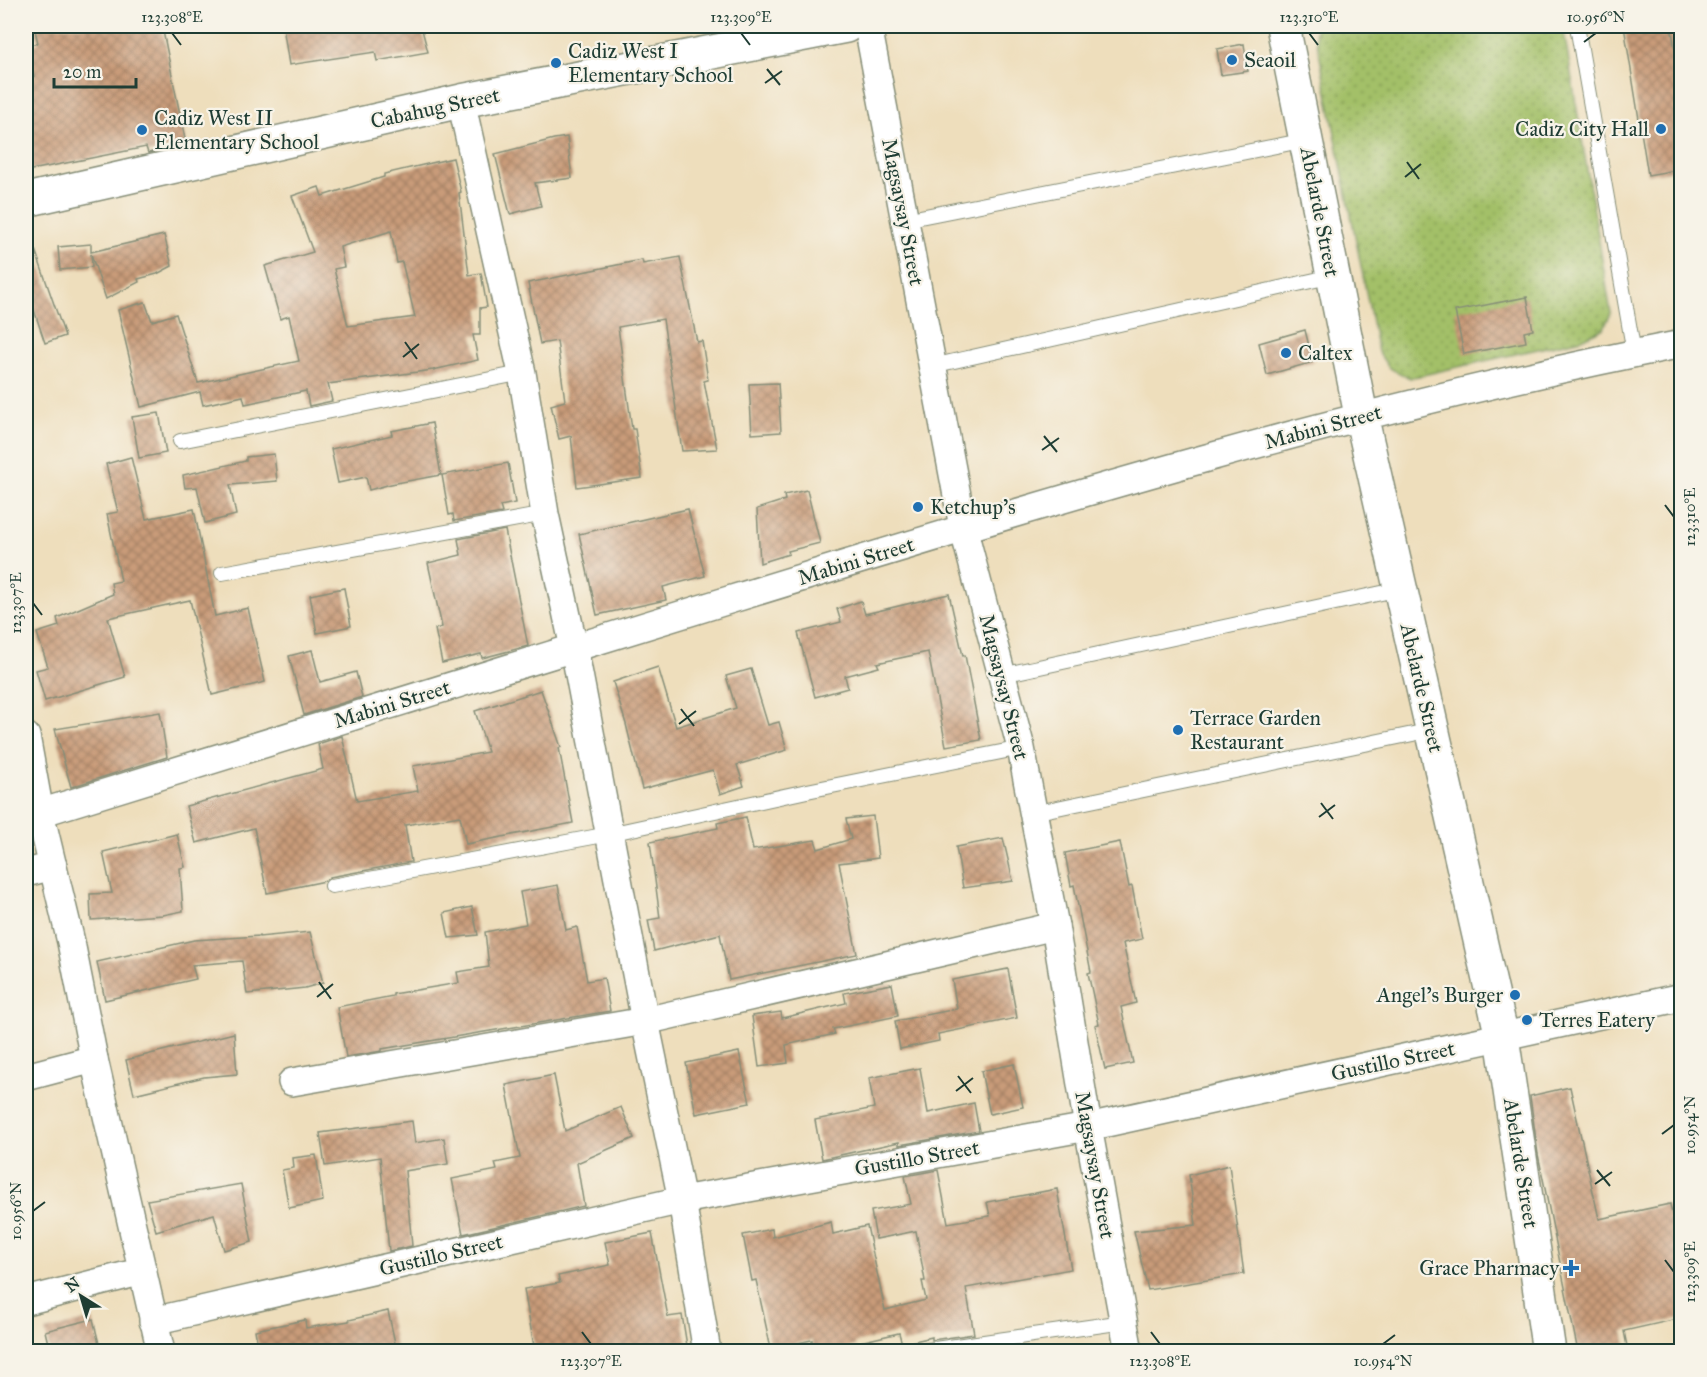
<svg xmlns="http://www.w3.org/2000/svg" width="1707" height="1377" font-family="'IM FELL Great Primer',serif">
<defs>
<pattern id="park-dots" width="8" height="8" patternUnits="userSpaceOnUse" patternTransform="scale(1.5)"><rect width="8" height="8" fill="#a3c067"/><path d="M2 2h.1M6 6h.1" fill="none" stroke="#849d56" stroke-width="1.8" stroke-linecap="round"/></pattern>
<pattern id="building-cross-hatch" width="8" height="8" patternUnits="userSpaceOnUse" patternTransform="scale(1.5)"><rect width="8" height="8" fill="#c99b79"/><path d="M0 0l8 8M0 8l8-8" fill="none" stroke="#a38064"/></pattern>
</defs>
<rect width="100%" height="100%" fill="#f7f3e8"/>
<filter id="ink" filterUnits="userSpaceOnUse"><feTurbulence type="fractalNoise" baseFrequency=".0167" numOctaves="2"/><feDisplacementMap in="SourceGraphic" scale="12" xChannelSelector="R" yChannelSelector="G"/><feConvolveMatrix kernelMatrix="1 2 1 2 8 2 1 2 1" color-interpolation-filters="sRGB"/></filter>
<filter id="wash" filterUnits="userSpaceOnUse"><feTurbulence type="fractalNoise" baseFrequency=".008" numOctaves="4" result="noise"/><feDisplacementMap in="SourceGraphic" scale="24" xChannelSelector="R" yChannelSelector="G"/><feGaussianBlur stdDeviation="1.35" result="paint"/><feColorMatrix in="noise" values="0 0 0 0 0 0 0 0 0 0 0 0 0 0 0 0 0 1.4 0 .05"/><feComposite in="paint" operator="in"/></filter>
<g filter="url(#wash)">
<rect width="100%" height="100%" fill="#eedebc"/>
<!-- park -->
<path fill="url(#park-dots)" stroke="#617e4e" stroke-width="1.5" d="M1317,26H1563L1611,313L1604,328L1582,339L1410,378L1389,368L1378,352L1372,322L1315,32Z"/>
<g id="blocks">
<!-- building -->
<g fill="url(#building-cross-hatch)" fill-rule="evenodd">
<path d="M34,26H162L186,144L148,153L146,147L26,171V79L34,77L26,46L38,43Z"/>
<path d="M283,26H421L428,52L377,61L375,52L289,65Z"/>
<path d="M1624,26H1671L1682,89V169L1648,175Z"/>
<path d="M1244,44L1248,71L1221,75L1217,49Z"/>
<path d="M567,137L572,178L535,183L541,206L510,214L495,154L554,139Z"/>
<path d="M453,158L461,192L459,193L469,275L481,273L487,307L480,308V335H473L478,360L433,370L328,384L332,401L309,406L306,391L245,404L243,396L203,405L200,392L141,407L118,310L145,302L152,321L176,314L198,383L299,361L289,316L280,319L265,266L313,252L292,196L319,187L322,196L384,177V174ZM391,231L397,263L402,262L415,317L348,326L334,269L344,267L340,247Z"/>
<path d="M26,232H29L65,336L45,343L29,295H26Z"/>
<path d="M164,235L172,266L157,274L138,279L139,282L106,299L91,254L92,267L60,270L58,247L91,244V252Z"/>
<path d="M680,257L697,342L702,341L708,380L704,381L717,449L682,451L663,319L618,327L632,429H635L642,478L577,487L571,436L559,439L551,405L565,401L557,341L540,344L528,283L642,260L643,264Z"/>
<path d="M1527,297L1533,330L1524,332L1526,342L1464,354L1455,311Z"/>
<path d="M1305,330L1313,362L1267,375L1259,343Z"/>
<path d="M778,383L781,432L752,434L749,384Z"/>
<path d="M159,413L166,453L139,458L132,417Z"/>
<path d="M432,423L441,475L391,484L369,490L366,477L338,483L331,449L392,435L391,431Z"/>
<path d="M274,454L277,481L230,485L236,515L205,523L197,487L185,488L183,475L246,461V457Z"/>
<path d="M131,457L146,519L194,509L215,616L248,608L265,682L212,695L190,600L108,618L125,677L45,701L36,670L48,667L37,633L59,626L57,618L113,594L111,583L121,581L107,514L118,512L106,464Z"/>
<path d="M508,463L515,503L500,506L502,513L454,521L453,514L449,515L442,475Z"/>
<path d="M807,490L820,543L788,551L789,554L760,563L757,509L785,500L784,495Z"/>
<path d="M688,509L705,576L663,587L666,600L597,615L579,534Z"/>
<path d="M505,530L528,646L482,658L481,654L442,663L435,629L442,627L428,563L461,555L458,539Z"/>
<path d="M344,588L351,626L317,633L310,595Z"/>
<path d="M949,594L963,656L965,655L981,740L946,746L928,652L877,663L879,667L845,676L848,688L815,697L798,633L841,622L837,609L861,601L865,614Z"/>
<path d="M312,650L320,682L356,672L362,697L304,715L289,656Z"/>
<path d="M658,667L676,727L736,708L726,676L751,669L768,725L779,722L787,750L737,765L744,786L720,794L713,770L642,789L626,724L613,682Z"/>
<path d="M541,690L561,747L559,748L573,823L466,844L460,816L405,825L411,862L330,877L325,881L267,893L254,828L196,843L186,806L323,769L318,744L342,736L357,801L418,791L413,766L488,752L475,711Z"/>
<path d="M160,712L167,757L71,787L55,729Z"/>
<path d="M873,816L878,858L839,863L857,954L729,980L720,934L654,951L648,920L660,918L650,842L718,828L717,823L746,817L753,850L815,840L818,849L851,839L846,819Z"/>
<path d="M177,834L185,867L180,868L183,911L163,915L91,920L90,894L112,893L103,852Z"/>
<path d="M1003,838L1013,881L963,888L956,847Z"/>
<path d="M1120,842L1129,887L1132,886L1142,939L1123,943L1136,1003L1121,1007L1133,1063L1105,1069L1095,1025L1099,1024L1088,973L1091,972L1074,885L1071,886L1065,853Z"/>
<path d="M558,885L566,930L577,927L587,981L604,978L610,1011L382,1049V1051L346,1057L337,1007L393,996V994L459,983L457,972L489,967L485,932L526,924L520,892Z"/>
<path d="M472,907L478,935L449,938L444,913Z"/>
<path d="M310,932L323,983L305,988L247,994L242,961L192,965L196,979L105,1000L97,962L194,940L259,936V937Z"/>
<path d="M1008,969L1017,1018L938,1034L939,1041L900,1049L895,1021L957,1009L952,980Z"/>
<path d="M892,984L898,1016L833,1029L835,1034L786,1045L788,1063L759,1067L752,1016L781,1012L782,1018L846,1003L844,993Z"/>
<path d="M234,1033L237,1074L204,1077L134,1094L126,1060Z"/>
<path d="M739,1052L750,1103L696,1114L686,1063Z"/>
<path d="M1014,1064L1023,1107L990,1114L981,1071Z"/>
<path d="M920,1068L928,1113L974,1103L979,1131L899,1145V1142L822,1159L815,1120L874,1108L869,1078Z"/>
<path d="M554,1075L565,1131L621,1107L634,1138L577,1163L584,1206L463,1234L452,1179L497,1170L495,1163L520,1158L506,1085Z"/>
<path d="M1570,1087L1599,1219L1670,1204L1682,1262V1318L1624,1331L1627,1346L1600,1352H1578L1538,1154L1530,1096Z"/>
<path d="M412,1121L415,1143L444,1138L448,1164L405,1171L412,1246L389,1251L380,1157L325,1166L320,1133Z"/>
<path d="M316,1155L323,1201L289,1208L282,1170L294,1168L293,1158Z"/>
<path d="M1229,1165L1244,1274L1148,1290L1134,1231L1196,1225L1189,1175Z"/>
<path d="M938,1170L948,1223L990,1216L987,1202L1057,1189L1071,1269L966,1288L974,1334L932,1340V1337L902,1344L899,1333L855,1343L856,1346L831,1352H814L812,1340L771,1349L756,1280L752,1281L743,1235L772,1229L773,1237L831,1222L833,1234L867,1226L885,1310L926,1300L922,1281H925L916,1231L876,1239L871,1211L911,1204L905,1176Z"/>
<path d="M241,1184L252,1242L224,1250L214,1214L156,1231L147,1200Z"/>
<path d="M652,1233L668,1317L682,1315L688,1352H535L524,1289L560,1283L558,1276L610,1265L605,1242Z"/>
<path d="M388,1311L397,1352H356L355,1346L319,1352H259L255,1330L305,1320L306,1328L349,1321V1320Z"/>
<path d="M93,1319L101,1352H50L45,1331Z"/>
</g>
</g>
</g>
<g filter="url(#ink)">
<use href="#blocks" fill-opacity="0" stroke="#868e78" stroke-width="1.5"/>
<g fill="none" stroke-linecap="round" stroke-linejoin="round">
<defs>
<g id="service">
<path d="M1577,26L1634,353"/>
<path d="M905,220L1306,140"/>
<path d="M932,366L1333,276"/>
<path d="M180,441L522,373"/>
<path d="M222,573L545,514"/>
<path d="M1002,675L1400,589"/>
<path d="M1033,813L1432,730"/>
<path d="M332,886L609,834L807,791L1021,748"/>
<path d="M914,1352L1124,1322"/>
</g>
<g id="minor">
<path d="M868,26L963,527L1021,748L1055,926L1088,1127L1129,1352"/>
<path d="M461,101L522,373L545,514L574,648L645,1021L682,1200L707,1352"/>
<path d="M26,736L40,813L71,942L94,1059L161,1352"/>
<path d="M40,813C270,742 500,671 729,600C1043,503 1359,407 1682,344"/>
<path d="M26,873L53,866"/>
<path d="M26,1077L94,1059"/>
<path d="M292,1082L645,1021L1055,926"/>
<path d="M26,1301L143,1271"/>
<path d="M153,1321L682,1200L1088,1127L1682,997"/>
</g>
<g id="tertiary">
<path d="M1283,26L1361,415L1502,1037L1549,1352"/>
<path d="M26,200L461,101L846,26"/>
</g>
</defs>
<!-- service casing -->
<use href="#service" stroke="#868e78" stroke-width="16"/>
<!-- minor casing -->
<use href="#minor" stroke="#868e78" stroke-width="30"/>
<!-- tertiary casing -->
<use href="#tertiary" stroke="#868e78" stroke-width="36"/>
<!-- service -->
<use href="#service" stroke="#fff" stroke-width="14"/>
<!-- minor -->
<use href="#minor" stroke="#fff" stroke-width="27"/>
<!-- tertiary -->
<use href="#tertiary" stroke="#fff" stroke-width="33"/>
</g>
</g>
<!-- ticks -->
<path fill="none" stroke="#1f3d34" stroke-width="2" d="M172,33L181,45M741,33L750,45M1309,33L1318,45M1584,42L1596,33M767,69L780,85M765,83L782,71M1407,162L1419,179M1405,177L1421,164M405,342L417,359M403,357L419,344M1044,436L1057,452M1042,450L1059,438M1665,505L1674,517M33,603L42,615M681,709L694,726M679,724L696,711M1321,803L1333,819M1319,817L1335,805M319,982L331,999M317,997L333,984M958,1076L971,1093M956,1091L973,1078M1662,1134L1674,1125M1597,1170L1610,1186M1595,1184L1612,1172M33,1211L45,1202M1665,1260L1674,1272M582,1332L591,1344M1151,1332L1160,1344M1383,1344L1395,1335"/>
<!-- markers -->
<g fill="#1f6fb2" stroke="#f7f3e8" stroke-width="2">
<circle cx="1232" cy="60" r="6"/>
<circle cx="556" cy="63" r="6"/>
<circle cx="1661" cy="129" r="6"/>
<circle cx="142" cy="130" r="6"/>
<circle cx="1286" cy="353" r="6"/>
<circle cx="918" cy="507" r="6"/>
<circle cx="1178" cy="730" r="6"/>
<circle cx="1515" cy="995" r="6"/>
<circle cx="1527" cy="1020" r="6"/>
<path d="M1568 1259h6v6h6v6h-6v6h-6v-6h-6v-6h6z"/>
</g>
<g text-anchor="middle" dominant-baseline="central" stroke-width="4.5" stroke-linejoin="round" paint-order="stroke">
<!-- poi labels -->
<g font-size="21" fill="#1f3d34" stroke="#f7f3e8" text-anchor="start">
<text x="568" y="51">Cadiz West I<tspan x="568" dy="24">Elementary School</tspan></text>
<text x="1244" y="60">Seaoil</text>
<text x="154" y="118">Cadiz West II<tspan x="154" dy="24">Elementary School</tspan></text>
<text x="1649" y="129" text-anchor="end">Cadiz City Hall</text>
<text x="1298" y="353">Caltex</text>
<text x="930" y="507">Ketchup's</text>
<text x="1190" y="718">Terrace Garden<tspan x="1190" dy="24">Restaurant</tspan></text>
<text x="1503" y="995" text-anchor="end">Angel's Burger</text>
<text x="1539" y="1020">Terres Eatery</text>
<text x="1559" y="1268" text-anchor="end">Grace Pharmacy</text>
</g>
<!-- street labels -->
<g font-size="21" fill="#1f3d34" stroke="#f7f3e8">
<text transform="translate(435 108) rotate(-12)">Cabahug Street</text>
<text transform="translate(903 212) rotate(79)">Magsaysay Street</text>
<text transform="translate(1320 212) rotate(79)">Abelarde Street</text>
<text transform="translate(1323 427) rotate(-15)">Mabini Street</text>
<text transform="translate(856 561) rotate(-17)">Mabini Street</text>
<text transform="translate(1004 687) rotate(76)">Magsaysay Street</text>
<text transform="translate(1422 688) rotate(77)">Abelarde Street</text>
<text transform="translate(392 704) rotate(-17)">Mabini Street</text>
<text transform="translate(1393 1061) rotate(-12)">Gustillo Street</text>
<text transform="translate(917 1158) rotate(-10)">Gustillo Street</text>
<text transform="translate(1521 1163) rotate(81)">Abelarde Street</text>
<text transform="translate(1095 1165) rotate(80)">Magsaysay Street</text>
<text transform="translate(441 1255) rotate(-13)">Gustillo Street</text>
</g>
</g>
<!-- margin -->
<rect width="1707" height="1377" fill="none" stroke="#f7f3e8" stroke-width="66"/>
<!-- north arrow -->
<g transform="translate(81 1296) rotate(323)" stroke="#f7f3e8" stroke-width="4.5" paint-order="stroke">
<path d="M0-4.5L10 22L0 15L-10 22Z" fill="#1f3d34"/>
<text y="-9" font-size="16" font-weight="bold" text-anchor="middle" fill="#1f3d34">N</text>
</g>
<!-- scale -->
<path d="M54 78v9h82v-9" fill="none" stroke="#1f3d34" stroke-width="3"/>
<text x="63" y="78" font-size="18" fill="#1f3d34" stroke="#f7f3e8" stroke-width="4.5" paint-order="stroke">20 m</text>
<rect x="33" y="33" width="1641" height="1311" fill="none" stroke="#1f3d34" stroke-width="2"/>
<g font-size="15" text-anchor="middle" fill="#1f3d34">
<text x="172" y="22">123.308°E</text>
<text x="741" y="22">123.309°E</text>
<text x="1309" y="22">123.310°E</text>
<text x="1596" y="22">10.956°N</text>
<text transform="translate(1690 517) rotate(-90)" y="5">123.310°E</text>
<text transform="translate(16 603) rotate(-90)" y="5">123.307°E</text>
<text transform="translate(1690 1125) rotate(-90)" y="5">10.954°N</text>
<text transform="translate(16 1211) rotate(-90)" y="5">10.956°N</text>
<text transform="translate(1690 1272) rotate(-90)" y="5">123.309°E</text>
<text x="591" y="1366">123.307°E</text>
<text x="1160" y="1366">123.308°E</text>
<text x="1383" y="1366">10.954°N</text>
</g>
</svg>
